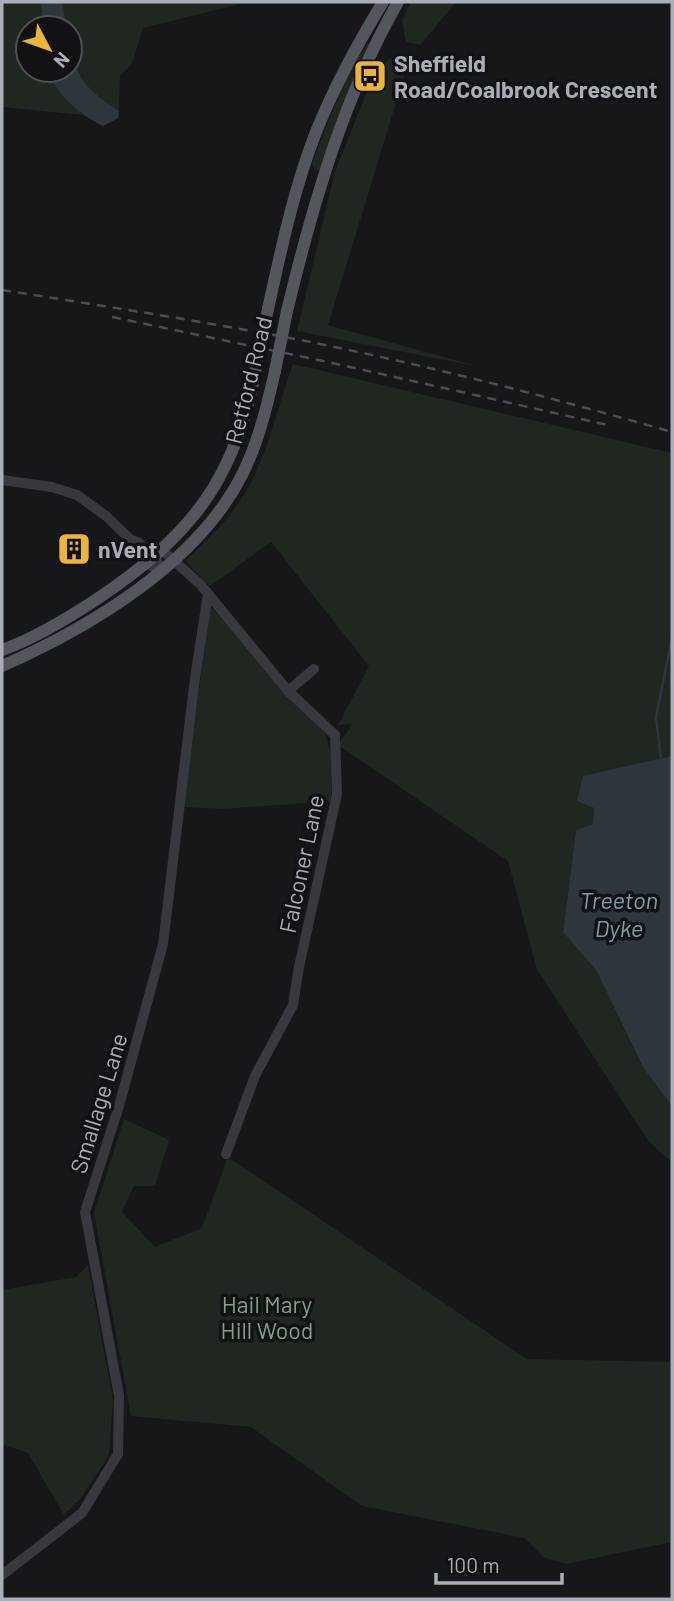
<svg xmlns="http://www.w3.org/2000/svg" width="674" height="1601" font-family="Barlow,sans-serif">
<rect width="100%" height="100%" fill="#171719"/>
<!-- green -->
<g fill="#1f2720" fill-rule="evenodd">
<path d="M2,2H248L143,28L132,63L120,76L118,118L103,126L82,115L2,107ZM28,28H70V70H28Z"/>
<path d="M411,2H456L420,45L406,42L402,20Z"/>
<path d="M370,42L320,170L315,171L312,164C321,141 353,53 370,42Z"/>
<path d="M397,55L409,60L328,325L480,367L297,331L335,171L377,67Z"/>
<path d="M293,364L672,453V756L583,777L594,808L593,825L576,830L563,931L596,970L644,1069L672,1106V1162L650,1143L537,970L508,861L338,745L353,724L338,725L369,666L271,542L210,586L185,561C206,541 228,521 243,496C268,457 277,407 293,364Z"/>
<path d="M210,609H213L223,620L285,695L325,733L331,754V801L224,809L183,807Z"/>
<path d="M124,1119L169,1140L155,1186H134L122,1212L155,1247L202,1228L228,1157L527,1359L672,1362V1542L566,1564L543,1557L525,1538L362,1506L251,1427L131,1416L94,1213Z"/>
<path d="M88,1265L113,1400L109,1455L81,1498L64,1515L28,1453L2,1444V1290L76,1277Z"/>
</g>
<!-- water -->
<g fill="#2e353c">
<path d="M41,2H62L67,28H44Z"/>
<path d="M70,48C75,78 93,95 119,111L118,118L103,126C77,112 59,97 47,70H70Z"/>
<path d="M672,756V1106L644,1069L596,970L563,932L576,830L593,824L594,808L577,801L583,776Z"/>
</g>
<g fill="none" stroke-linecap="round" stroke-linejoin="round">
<!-- stream -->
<path stroke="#2e353c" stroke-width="2.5" d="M661,758L656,717L672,639"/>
<!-- minor -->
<g stroke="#38393e" stroke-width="10">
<path d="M2,480L52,487L77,495L106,516L131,540L138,542L155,556L161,570"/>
<path d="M131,540C134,555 147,566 161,570"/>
<path d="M162,550L200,584L288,691L335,735L337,794L299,967L293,1005L255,1076L226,1154"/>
<path d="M288,691L314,669"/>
<path d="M2,1575L82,1513L118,1454L119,1396L85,1212L119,1106L163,944L195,678L208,594"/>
</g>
<!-- major -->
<g stroke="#54565d" stroke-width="12">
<path d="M268,309C281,250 294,188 316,132C334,87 358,43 383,2"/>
<path d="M287,311C313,204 343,98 398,2"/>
<path d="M2,650C36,638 70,617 100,597C192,535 236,478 256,368"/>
<path d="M2,666C91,627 199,562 243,473C259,440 267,406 275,371"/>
</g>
<!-- rail -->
<g stroke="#4b4d53" stroke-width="2.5" stroke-dasharray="9 7" stroke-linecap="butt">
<path d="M2,290C98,305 194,320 290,338C419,363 546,396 672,432"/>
<path d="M112,317L328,362L608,425"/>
</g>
<!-- major-bridge -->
<g stroke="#54565d" stroke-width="12">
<path d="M256,368L268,309"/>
<path d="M275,371L287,311"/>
</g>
</g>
<!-- icons -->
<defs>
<symbol id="bus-square" viewBox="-11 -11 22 22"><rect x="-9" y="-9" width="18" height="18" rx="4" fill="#eab53e" stroke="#121214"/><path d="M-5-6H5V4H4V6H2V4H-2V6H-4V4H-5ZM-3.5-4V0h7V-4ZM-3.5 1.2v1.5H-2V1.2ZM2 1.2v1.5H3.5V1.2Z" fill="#111"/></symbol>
<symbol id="building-square" viewBox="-11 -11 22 22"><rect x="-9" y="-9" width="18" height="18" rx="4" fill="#eab53e" stroke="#121214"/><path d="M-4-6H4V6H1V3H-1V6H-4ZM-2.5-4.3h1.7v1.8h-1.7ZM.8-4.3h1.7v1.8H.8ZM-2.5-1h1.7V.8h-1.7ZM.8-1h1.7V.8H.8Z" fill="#111"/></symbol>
</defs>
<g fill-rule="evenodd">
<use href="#bus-square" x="351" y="57" width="38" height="38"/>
<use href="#building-square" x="55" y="530" width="38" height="38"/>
</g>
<g text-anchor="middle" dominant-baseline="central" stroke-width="7" stroke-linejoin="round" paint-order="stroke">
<!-- poi labels -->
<g font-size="23" font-weight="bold" fill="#aaaeb8" stroke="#121214" text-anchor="start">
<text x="394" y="63">Sheffield<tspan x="394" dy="26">Road/Coalbrook Crescent</tspan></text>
<text x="98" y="549">nVent</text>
</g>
<!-- street labels -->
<g font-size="23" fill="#aaaeb8" stroke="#121214">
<text transform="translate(248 380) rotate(-76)">Retford Road</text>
<text transform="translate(301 864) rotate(-78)">Falconer Lane</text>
<text transform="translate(98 1103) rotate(-73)">Smallage Lane</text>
</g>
<!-- park labels -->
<g font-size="23" fill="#82a285" stroke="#121214">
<text x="267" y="1304">Hail Mary<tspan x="267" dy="26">Hill Wood</tspan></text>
</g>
<!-- water labels -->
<g font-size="24" font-style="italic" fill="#829ab1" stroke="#121214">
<text x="619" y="899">Treeton<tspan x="619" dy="28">Dyke</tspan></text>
</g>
</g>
<!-- border -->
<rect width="674" height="1601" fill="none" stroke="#aaaeb8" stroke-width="7"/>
<!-- north arrow -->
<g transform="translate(49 49) rotate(131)"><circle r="33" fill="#121214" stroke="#4f5056" stroke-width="2"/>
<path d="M0-5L12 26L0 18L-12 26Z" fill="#eab53e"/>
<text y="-10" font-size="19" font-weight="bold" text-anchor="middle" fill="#aaaeb8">N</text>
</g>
<!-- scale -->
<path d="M436 1573v10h126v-10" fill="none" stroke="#aaaeb8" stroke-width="3.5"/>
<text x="447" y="1573" font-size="21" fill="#aaaeb8" stroke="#121214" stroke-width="5" paint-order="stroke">100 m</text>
</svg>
